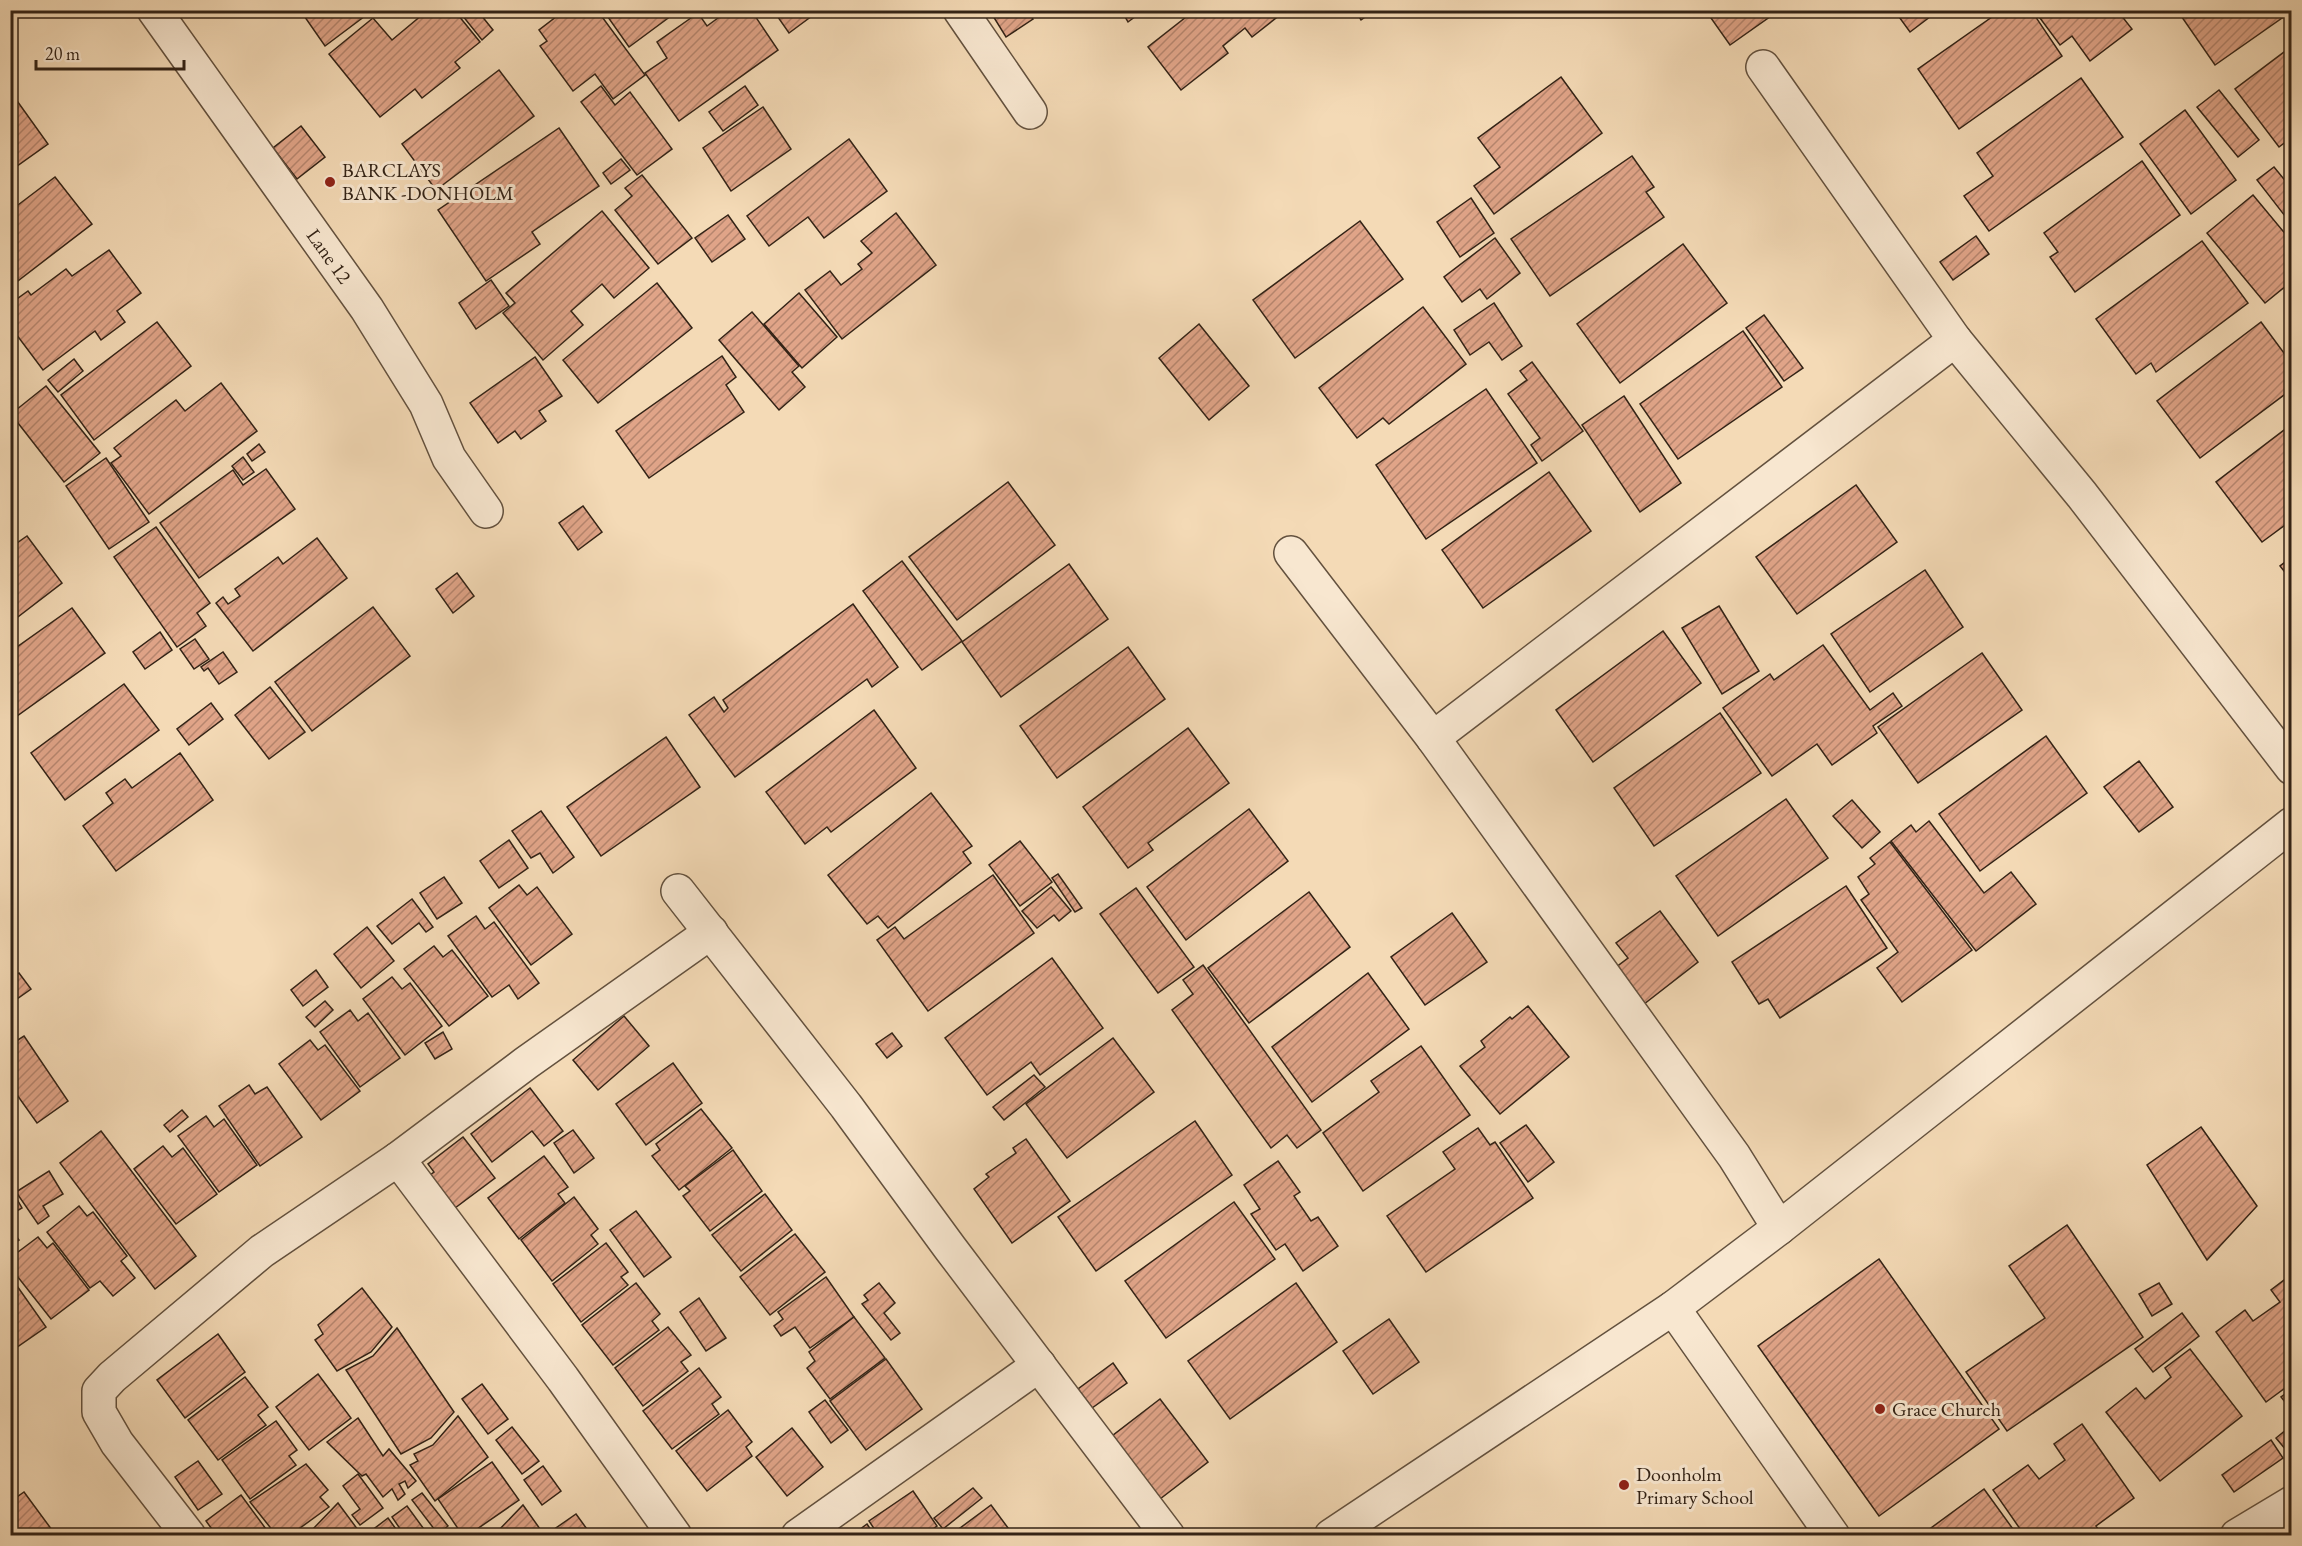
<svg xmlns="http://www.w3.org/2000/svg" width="2302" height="1546" font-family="'EB Garamond',serif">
<defs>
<pattern id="building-hatch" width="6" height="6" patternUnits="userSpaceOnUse" patternTransform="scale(1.5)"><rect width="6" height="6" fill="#e0a488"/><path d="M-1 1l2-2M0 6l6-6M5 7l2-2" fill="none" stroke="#b6856e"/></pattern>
</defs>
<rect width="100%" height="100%" fill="#f4dab6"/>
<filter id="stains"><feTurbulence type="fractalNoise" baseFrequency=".00333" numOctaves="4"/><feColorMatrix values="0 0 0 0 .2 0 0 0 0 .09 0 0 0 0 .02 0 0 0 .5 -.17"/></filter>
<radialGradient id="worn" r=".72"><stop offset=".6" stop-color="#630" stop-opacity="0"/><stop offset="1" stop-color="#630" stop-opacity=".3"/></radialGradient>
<!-- building -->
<g fill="url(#building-hatch)" stroke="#332316" stroke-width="1.5">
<path d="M300,10H373L325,46Z"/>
<path d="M428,10H454L480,42L455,62L460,68L422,98L415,89L380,117L329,54L373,18L392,40Z"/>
<path d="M458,10H477L493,30L482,40Z"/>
<path d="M565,10H597L645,75L613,99L595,74L573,91L540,46L547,41L539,30Z"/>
<path d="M603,10H679L629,47Z"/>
<path d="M729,10H751L778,50L679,121L645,73L667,58L657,42L698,13L707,26Z"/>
<path d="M773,10H820L789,33Z"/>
<path d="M1002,10H1027L1033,19L1006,37L993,16Z"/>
<path d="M1121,10H1144L1128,22Z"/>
<path d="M1195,10H1284L1285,11L1252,37L1245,28L1223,46L1228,53L1181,90L1148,47Z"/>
<path d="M1355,10H1375L1361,20Z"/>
<path d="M1767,10L1771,16L1730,45L1706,11Z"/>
<path d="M1894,10H1939L1910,32Z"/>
<path d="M2002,10H2031L2062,56L1959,129L1918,69Z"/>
<path d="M2034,10H2117L2132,29L2090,61L2072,36L2060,45Z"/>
<path d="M2177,10H2292V11L2215,65Z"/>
<path d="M2292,46V137L2279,147L2235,89Z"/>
<path d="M499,70L534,116L436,190L402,144Z"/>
<path d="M1561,77L1602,133L1494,214L1474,186L1500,167L1478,138Z"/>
<path d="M2081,78L2123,137L1989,231L1964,196L1993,176L1977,153Z"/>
<path d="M601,86L615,105L630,92L672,149L637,175L581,102Z"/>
<path d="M745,86L758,105L723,131L709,112Z"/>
<path d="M2219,90L2259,140L2238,157L2197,107Z"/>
<path d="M10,91L48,144L10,171Z"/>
<path d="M763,107L791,149L731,191L703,148Z"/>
<path d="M2185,110L2236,180L2191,214L2140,144Z"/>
<path d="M301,126L325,157L297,179L273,148Z"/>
<path d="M559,128L599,186L532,232L540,244L486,281L438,210Z"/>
<path d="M849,139L887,191L824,238L808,217L769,246L747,216Z"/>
<path d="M1632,156L1654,187L1646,192L1664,217L1550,296L1511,239Z"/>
<path d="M621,159L630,170L611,184L603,173Z"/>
<path d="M2142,161L2180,215L2075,292L2050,257L2058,252L2044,233Z"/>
<path d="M2274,167L2292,189V225L2257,180Z"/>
<path d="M642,175L692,238L658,264L615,210L632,196L625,188Z"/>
<path d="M55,177L92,224L10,287V211Z"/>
<path d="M2253,195L2292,242V281L2265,303L2207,233Z"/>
<path d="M1471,198L1494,233L1460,257L1437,222Z"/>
<path d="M602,211L649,268L614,298L602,284L571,311L583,325L543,360L503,313L515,303L506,293Z"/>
<path d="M896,213L936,265L842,339L805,290L830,271L841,285L862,269L858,264L872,253L861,241Z"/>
<path d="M728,215L745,239L712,262L695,238Z"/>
<path d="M1360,221L1403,279L1295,358L1253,300Z"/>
<path d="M1976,236L1989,254L1953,280L1940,262Z"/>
<path d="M1495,238L1520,273L1487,299L1480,289L1462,302L1444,277Z"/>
<path d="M2202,241L2248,303L2156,372L2151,363L2136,374L2096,319Z"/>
<path d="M1683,244L1727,303L1620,383L1577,324Z"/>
<path d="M109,250L141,293L117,311L125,322L101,340L95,331L43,370L10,326V304L28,291L31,295L66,269L72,276Z"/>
<path d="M491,280L509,306L476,329L459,303Z"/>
<path d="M657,283L692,328L598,403L563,360Z"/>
<path d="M799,293L837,337L802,368L764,324Z"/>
<path d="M1494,303L1522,346L1502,360L1489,342L1470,355L1454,330Z"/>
<path d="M1423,307L1466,364L1389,424L1383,418L1357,438L1319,388Z"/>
<path d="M752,312L799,366L792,372L805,387L779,410L719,340Z"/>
<path d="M1764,315L1803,368L1784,381L1746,328Z"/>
<path d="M157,322L191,366L94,440L61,395Z"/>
<path d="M2261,322L2292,364V389L2200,458L2157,401Z"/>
<path d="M1199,324L1249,386L1209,420L1159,358Z"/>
<path d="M1743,331L1782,387L1678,459L1640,404Z"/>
<path d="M722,356L736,377L726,385L744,412L649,478L616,431Z"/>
<path d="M535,357L562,396L539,411L546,421L521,439L515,431L498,443L470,403Z"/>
<path d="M74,359L83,371L58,392L48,380Z"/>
<path d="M1532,362L1583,431L1542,461L1531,445L1540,438L1508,394L1527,380L1520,371Z"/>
<path d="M221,383L257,431L149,514L111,463L121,456L114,448L176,400L185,411Z"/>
<path d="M46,386L100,453L64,482L11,414Z"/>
<path d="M1486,389L1537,463L1426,539L1376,465Z"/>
<path d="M1624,396L1681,483L1640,512L1582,425Z"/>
<path d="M2292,424V520L2262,542L2216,482Z"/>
<path d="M259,444L265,452L252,461L247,454Z"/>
<path d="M243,457L254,472L243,480L232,466Z"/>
<path d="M106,458L149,522L109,549L66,486Z"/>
<path d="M266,469L295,509L199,578L160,523L233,470L243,485Z"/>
<path d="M1549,472L1591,531L1483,608L1442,550Z"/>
<path d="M1008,482L1055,545L957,620L909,557Z"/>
<path d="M1856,485L1897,542L1797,614L1756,557Z"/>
<path d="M583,506L602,532L578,550L559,523Z"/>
<path d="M156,527L210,603L197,613L206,626L177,647L114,557Z"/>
<path d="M27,536L62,583L10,623V548Z"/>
<path d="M317,538L347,578L253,651L216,603L223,597L228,604L240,596L235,589L278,557L283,564Z"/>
<path d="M2292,557V581L2280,566Z"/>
<path d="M902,561L962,641L922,670L863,591Z"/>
<path d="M1069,564L1108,619L1001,697L962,642Z"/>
<path d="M1925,570L1963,627L1870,692L1831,634Z"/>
<path d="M457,573L474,596L453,613L436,589Z"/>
<path d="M853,604L898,667L872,687L867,679L735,777L689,715L714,697L724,712L728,708L723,700Z"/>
<path d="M1719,606L1759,671L1722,694L1682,628Z"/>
<path d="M373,607L410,656L312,731L275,682Z"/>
<path d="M72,608L105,653L10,721V652Z"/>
<path d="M1663,631L1701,683L1593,762L1556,710Z"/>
<path d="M160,632L172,650L145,669L133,652Z"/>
<path d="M195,639L209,659L194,669L180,649Z"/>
<path d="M1823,645L1870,710L1893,693L1902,706L1873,726L1877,733L1832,765L1817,744L1772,776L1723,708L1770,674L1774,680Z"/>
<path d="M1128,647L1165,699L1057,778L1020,726Z"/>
<path d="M223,652L237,672L219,684L208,668L204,671L201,667Z"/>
<path d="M1982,653L2022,710L1918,783L1878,727Z"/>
<path d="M124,684L159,730L65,800L31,753Z"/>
<path d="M270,687L305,732L269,759L235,715Z"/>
<path d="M211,703L223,719L189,745L177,729Z"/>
<path d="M874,710L916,768L831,832L827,827L805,844L766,792Z"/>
<path d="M1720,713L1761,773L1654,846L1614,788Z"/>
<path d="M1188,728L1229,783L1148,843L1153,850L1128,868L1083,807Z"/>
<path d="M2046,736L2087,793L1980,871L1939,814Z"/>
<path d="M666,737L700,787L601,856L567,807Z"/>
<path d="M180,753L213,800L116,871L83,826L113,803L106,793L125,779L132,788Z"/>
<path d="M2139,761L2173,807L2139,832L2104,787Z"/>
<path d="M931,793L972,846L963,852L971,863L888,928L878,916L867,924L828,875Z"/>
<path d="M1786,799L1828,858L1718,936L1676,876Z"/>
<path d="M1852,800L1880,832L1862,848L1833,816Z"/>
<path d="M1249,809L1288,861L1186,940L1147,887Z"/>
<path d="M541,811L574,857L553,873L540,853L531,858L512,831Z"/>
<path d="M1929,821L1984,893L2011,872L2036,904L1976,951L1891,841L1911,825L1916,832Z"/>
<path d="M509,840L528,868L499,888L480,861Z"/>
<path d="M1020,841L1052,882L1020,906L989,865Z"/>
<path d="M1890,842L1972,950L1902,1002L1877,968L1898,952L1861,900L1869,894L1858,877L1875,864L1870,858Z"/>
<path d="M1058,874L1082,908L1075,912L1052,878Z"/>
<path d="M993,875L1034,933L928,1011L877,940L895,927L904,939Z"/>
<path d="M444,877L462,903L437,919L420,893Z"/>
<path d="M519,885L527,895L537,887L572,934L531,965L489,908Z"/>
<path d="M1846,886L1887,948L1780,1018L1768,999L1759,1004L1732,962Z"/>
<path d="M1051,887L1071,911L1059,921L1054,915L1037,928L1022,911Z"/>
<path d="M1136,888L1194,967L1158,993L1100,914Z"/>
<path d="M1309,892L1350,947L1249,1023L1208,968Z"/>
<path d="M412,899L433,927L426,932L419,923L392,944L377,926Z"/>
<path d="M1660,911L1698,962L1639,1008L1611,971L1628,958L1616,943Z"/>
<path d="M1452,913L1487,962L1425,1005L1391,957Z"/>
<path d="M476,916L485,929L494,922L539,983L518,999L509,985L492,997L448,936Z"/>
<path d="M367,927L394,961L361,988L334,954Z"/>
<path d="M434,946L443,957L452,950L488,996L449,1026L404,969Z"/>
<path d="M1052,958L1103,1028L1040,1075L1031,1062L987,1095L945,1038Z"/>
<path d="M1203,965L1321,1130L1297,1148L1287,1135L1271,1148L1172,1010L1193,994L1183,980Z"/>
<path d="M316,970L328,987L303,1006L291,990Z"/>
<path d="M19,973L31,989L14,1001L10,997V979Z"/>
<path d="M1368,973L1409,1029L1312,1102L1272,1047Z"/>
<path d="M392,977L402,989L410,983L442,1026L405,1055L363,999Z"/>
<path d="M325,1001L333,1010L315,1027L306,1017Z"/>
<path d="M1528,1006L1569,1057L1500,1114L1460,1066L1485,1047L1481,1041L1510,1017L1512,1019Z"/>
<path d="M350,1010L358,1021L368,1013L400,1058L360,1087L320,1032Z"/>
<path d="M624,1016L649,1046L598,1090L573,1060Z"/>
<path d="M443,1032L452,1049L435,1059L425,1043Z"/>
<path d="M892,1033L902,1046L887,1058L876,1044Z"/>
<path d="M24,1036L68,1101L37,1123L10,1085V1045Z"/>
<path d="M1113,1038L1154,1092L1067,1158L1026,1104Z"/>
<path d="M310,1040L318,1050L325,1045L360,1091L321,1120L279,1064Z"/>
<path d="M1421,1046L1470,1115L1363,1191L1323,1133L1379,1092L1371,1081Z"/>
<path d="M673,1063L702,1103L646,1145L616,1104Z"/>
<path d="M1034,1075L1045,1087L1004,1120L993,1107Z"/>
<path d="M249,1085L255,1094L267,1087L302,1137L260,1166L219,1106Z"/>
<path d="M530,1088L563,1131L544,1146L532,1131L492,1162L471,1134Z"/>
<path d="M701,1109L732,1148L679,1190L652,1156L660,1150L656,1144Z"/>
<path d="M182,1110L188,1117L170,1132L164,1125Z"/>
<path d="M206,1116L214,1127L224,1119L257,1165L219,1192L178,1136Z"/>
<path d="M1195,1121L1232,1175L1096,1271L1058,1217Z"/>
<path d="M1526,1125L1554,1162L1528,1182L1500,1143Z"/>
<path d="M2201,1127L2257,1206L2207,1260L2147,1165Z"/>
<path d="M1478,1128L1490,1145L1495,1142L1533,1198L1426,1272L1387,1216L1455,1169L1443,1152Z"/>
<path d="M573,1130L594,1158L574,1173L554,1143Z"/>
<path d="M101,1131L196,1256L155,1289L60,1163Z"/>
<path d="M463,1137L495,1178L447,1214L422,1181L434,1172L428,1164Z"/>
<path d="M1026,1139L1070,1201L1012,1243L974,1189L989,1177L986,1174L1016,1153L1013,1148Z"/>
<path d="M163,1146L172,1157L183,1148L217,1194L176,1224L134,1169Z"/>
<path d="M733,1150L762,1191L710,1231L683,1196L690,1191L685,1186Z"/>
<path d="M544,1156L568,1187L558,1194L565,1203L519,1239L488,1198Z"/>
<path d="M1278,1161L1300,1192L1294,1196L1311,1221L1318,1217L1338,1246L1303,1271L1285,1244L1276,1250L1251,1214L1260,1209L1244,1185Z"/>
<path d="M49,1171L63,1194L43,1206L49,1216L38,1224L16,1192Z"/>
<path d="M14,1194L22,1208L10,1215V1197Z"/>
<path d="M765,1194L792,1230L741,1271L712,1235Z"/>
<path d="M574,1197L598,1229L591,1235L598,1244L552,1281L521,1240Z"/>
<path d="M1234,1202L1275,1259L1166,1338L1125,1281Z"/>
<path d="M79,1206L87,1216L93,1212L127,1256L121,1261L135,1278L113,1296L100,1281L90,1288L47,1232Z"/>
<path d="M636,1211L671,1257L644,1277L610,1230Z"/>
<path d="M2067,1225L2143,1337L2007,1431L1966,1372L2045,1318L2009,1266Z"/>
<path d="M14,1233L19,1240L10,1246V1236Z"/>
<path d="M795,1234L825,1272L770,1315L740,1277Z"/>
<path d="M38,1237L47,1248L53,1243L89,1290L51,1319L10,1267V1258Z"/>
<path d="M606,1243L628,1272L621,1277L628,1285L581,1322L553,1284Z"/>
<path d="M1879,1259L1999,1429L1879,1516L1758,1346Z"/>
<path d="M2292,1274V1383L2266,1402L2216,1332L2245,1310L2253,1321L2280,1302L2271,1290Z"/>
<path d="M10,1276L46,1327L10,1352Z"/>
<path d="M826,1277L854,1317L810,1348L795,1327L781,1336L774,1326L783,1319L778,1312Z"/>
<path d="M636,1283L660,1314L652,1321L659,1330L613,1365L582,1325Z"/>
<path d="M879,1283L895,1303L884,1313L900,1333L891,1340L862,1304L868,1300L864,1295Z"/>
<path d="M1296,1283L1337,1342L1230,1419L1188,1361Z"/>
<path d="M2159,1283L2172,1304L2152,1316L2139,1294Z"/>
<path d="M362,1288L392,1327L371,1352L337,1371L315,1340L323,1334L318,1325Z"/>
<path d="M699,1298L726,1338L706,1351L680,1312Z"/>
<path d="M2182,1313L2199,1336L2153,1372L2135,1349Z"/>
<path d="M854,1317L885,1358L830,1399L807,1368L815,1361L809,1352Z"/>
<path d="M1389,1319L1419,1362L1373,1394L1343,1351Z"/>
<path d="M668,1327L691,1355L681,1362L688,1371L643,1406L615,1368Z"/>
<path d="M397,1328L454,1412L431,1438L401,1454L346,1370L373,1356Z"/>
<path d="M218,1334L245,1372L185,1418L157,1380Z"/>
<path d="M2190,1349L2242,1416L2160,1481L2106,1412L2136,1388L2145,1399L2171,1377L2165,1368Z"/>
<path d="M886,1359L922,1409L866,1450L830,1401Z"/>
<path d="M1113,1363L1127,1383L1092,1408L1078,1389Z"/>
<path d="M699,1368L721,1397L712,1404L719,1414L672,1449L643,1411Z"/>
<path d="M318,1374L351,1418L309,1450L276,1407Z"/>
<path d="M245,1377L268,1407L258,1415L266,1425L218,1460L188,1420Z"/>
<path d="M482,1384L508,1419L488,1434L462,1399Z"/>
<path d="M2292,1389V1411L2281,1397Z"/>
<path d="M1160,1399L1208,1462L1160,1499L1112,1436Z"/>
<path d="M825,1400L848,1430L831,1443L809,1412Z"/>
<path d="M728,1410L752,1442L746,1447L752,1456L707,1491L676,1451Z"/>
<path d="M458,1416L488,1457L435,1501L410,1465L418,1461L414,1454L433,1445Z"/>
<path d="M358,1418L383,1456L389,1449L416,1481L408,1488L405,1481L399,1484L405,1494L398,1500L392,1489L383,1497L366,1474L362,1476L327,1442Z"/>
<path d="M276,1421L297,1450L289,1456L296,1465L250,1499L222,1460Z"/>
<path d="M2082,1424L2134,1498L2096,1526L2102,1536H2025L1993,1490L2028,1465L2039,1479L2065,1460L2054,1444Z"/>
<path d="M2292,1425V1445L2286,1450L2276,1438Z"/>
<path d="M512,1427L539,1461L522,1474L496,1440Z"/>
<path d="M792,1428L823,1467L787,1496L756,1457Z"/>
<path d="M2271,1440L2283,1458L2234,1492L2222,1475Z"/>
<path d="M198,1461L222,1494L198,1510L175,1477Z"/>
<path d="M492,1462L519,1500L467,1536H463L438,1499Z"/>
<path d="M306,1464L328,1490L320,1497L329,1507L289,1536H277L250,1502Z"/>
<path d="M543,1466L561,1491L542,1505L524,1480Z"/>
<path d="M358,1474L383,1508L360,1525L352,1515L360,1509L343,1486Z"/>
<path d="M973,1488L982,1498L943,1529L934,1518Z"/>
<path d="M1984,1489L2018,1536H1920Z"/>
<path d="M913,1491L937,1526L923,1536H879L869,1521Z"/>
<path d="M24,1492L52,1530L46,1536H10V1502Z"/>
<path d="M422,1493L448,1526L438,1534L412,1500Z"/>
<path d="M241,1495L266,1529L257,1536H217L206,1521Z"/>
<path d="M338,1503L361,1534L360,1536H301L312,1530Z"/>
<path d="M523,1505L545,1536H490L496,1533Z"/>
<path d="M991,1505L1014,1536H953L952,1534Z"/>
<path d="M407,1506L429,1536H405L392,1517Z"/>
<path d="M576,1514L592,1536H558L553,1530Z"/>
<path d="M388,1518L401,1536H374L371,1531Z"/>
<path d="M867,1524L875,1536H851Z"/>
</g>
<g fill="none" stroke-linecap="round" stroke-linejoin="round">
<defs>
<g id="street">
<path id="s1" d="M154,10L367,309L426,404L449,458L486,511"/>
<path d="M960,10L1030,112"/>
<path d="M1763,67L1955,340L2082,495L2292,768"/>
<path d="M1291,553L1433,738L1734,1156L1779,1228"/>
<path d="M1433,738L1955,340"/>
<path d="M678,891L846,1106L950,1248L1168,1536"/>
<path d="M398,1159L563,1379L675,1536"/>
<path d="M1673,1308L1833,1536"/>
<path d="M189,1536L117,1443L99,1412V1391L112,1377L262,1251L398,1159L526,1063L711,932"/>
<path d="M798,1536L1039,1365"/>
<path d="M1331,1536L1673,1308L1779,1228L2292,824"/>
<path d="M2237,1536L2292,1503"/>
</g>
</defs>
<!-- street casing -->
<use href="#street" stroke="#63513e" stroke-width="36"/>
<!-- street -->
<use href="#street" stroke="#f8e7d0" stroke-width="33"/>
</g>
<!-- markers -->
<g fill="#8f2418" stroke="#f8e7d0" stroke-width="2">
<circle cx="330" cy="182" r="6"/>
<circle cx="1880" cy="1409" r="6"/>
<circle cx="1624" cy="1485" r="6"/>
</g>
<g text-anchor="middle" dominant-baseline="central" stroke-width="6" stroke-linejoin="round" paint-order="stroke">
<!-- poi labels -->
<g font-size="20" fill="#332316" stroke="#f8e7d0" text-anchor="start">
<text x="342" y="170">BARCLAYS<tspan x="342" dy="23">BANK -DONHOLM</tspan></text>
<text x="1892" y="1409">Grace Church</text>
<text x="1636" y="1474">Doonholm<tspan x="1636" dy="23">Primary School</tspan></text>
</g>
<!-- street labels -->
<g font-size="20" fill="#332316" stroke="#f8e7d0">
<text stroke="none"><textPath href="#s1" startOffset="302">Lane 12</textPath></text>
</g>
</g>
<!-- margin -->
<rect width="2302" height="1546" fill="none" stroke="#f4dab6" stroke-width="36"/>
<rect x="12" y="12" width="2278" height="1522" fill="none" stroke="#332316" stroke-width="3"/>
<rect x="18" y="18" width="2266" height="1510" fill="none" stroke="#332316" stroke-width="1.5"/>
<!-- scale -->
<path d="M36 60v9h148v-9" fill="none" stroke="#332316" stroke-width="3"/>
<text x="45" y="60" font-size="18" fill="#332316" stroke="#f8e7d0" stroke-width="4.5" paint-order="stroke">20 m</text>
<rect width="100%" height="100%" filter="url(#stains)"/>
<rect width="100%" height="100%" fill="url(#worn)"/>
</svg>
